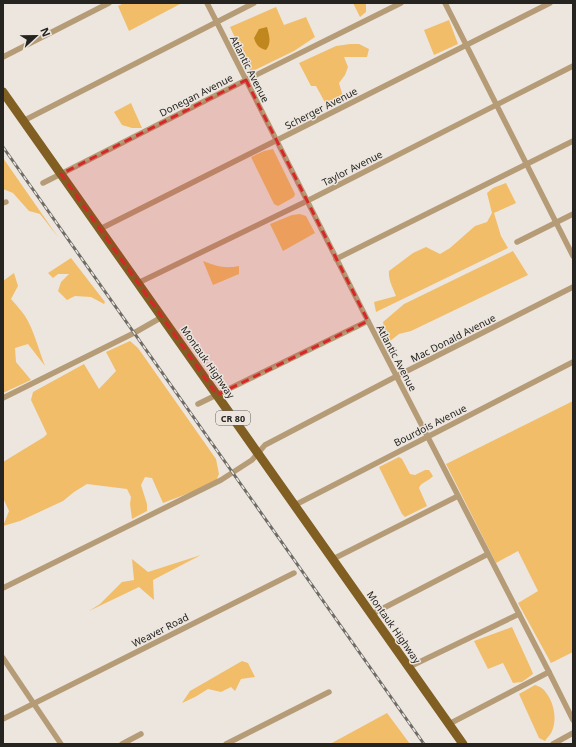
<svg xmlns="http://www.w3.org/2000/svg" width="576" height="747" font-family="'Noto Sans',sans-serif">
<rect width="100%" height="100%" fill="#ece6df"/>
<!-- green -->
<g fill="#f2bd69">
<path d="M124,3H182L129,31L118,6Z"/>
<path d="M353,3H366V12L360,17Z"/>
<path d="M276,7L284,25L306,17L315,37L294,51L255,70H250L230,27Z"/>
<path d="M449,20L458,44L434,55L424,30Z"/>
<path d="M350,44H359L369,49L367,57H344L348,67L345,75L339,83L344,100L328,108L316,86H311L299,63L336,46Z"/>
<path d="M131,103L142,128H132L122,125L114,112Z"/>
<path d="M273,149L295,194L294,197L278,206L274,204L251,157L264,151Z"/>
<path d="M3,158L58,237L40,214L29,211L13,193L3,189Z"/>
<path d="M506,183L516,203L494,213L501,236L508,248L376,312L374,302L396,296C393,288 388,280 389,271L413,253L426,247L440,254L450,248L475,226L487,222L492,213L487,193L493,188Z"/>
<path d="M300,214L306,216L315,233L283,251L270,224L292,215Z"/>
<path d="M513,251L528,275L411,331L399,334L390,341L387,339L383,322L404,304Z"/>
<path d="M71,258L105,302L104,304L91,297L75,296L67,300L58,291L61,282L69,274H58L53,278L48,273Z"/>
<path d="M203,261C216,266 225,269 239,266V274L213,285Z"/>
<path d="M14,273L18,286L11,299C16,305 21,310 25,316C34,330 39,351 45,366L28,344L15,348L16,362L31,380L3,393V281Z"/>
<path d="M130,341L138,348L216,459L219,474L215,483L163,503L152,478L145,477L141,485L147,504V511L132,519L130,504L131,497L127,489L87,484L74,492L63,501L20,521L3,526L9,511L3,498V462L44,437L47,434L31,400L33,392L84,364L99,389L116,371L106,352Z"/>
<path d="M573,401V652L551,663L518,603L538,591L518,551L496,563L446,464Z"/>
<path d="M399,457L402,459L410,474L415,475L425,470H429L433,476C429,481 421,482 419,488L427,506L405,517L402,514L379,467Z"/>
<path d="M201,555L153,580L154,600L139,587L89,611L100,604L122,582L134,580L132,559L148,572Z"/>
<path d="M512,627L532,671L533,674L522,682L513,683L503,663L488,669L474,641Z"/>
<path d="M242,661L248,663L255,677L241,679L235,691L231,687L221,692L208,689L195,697L182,703L190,691Z"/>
<path d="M535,685C538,686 541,687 543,689C553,699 558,718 552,731C551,734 547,738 545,741L539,738L519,694Z"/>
<path d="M387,713L410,744H330Z"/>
</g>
<!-- water -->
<path fill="#bf871e" d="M267,27C269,35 272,43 266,50C259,48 256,45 254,38L259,29Z"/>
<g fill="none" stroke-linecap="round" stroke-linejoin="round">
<!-- minor -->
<g stroke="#b59c77" stroke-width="5.5">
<path d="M207,3L368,321L549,672L573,720"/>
<path d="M445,3L573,256"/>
<path d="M3,57L109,3"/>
<path d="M23,121L254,3"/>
<path d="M43,183L246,80L401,3"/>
<path d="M3,203L6,202"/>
<path d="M100,229L550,3"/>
<path d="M517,242L573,214"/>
<path d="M336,259L573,141"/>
<path d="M138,283L307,201L573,66"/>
<path d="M3,398L134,333L162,317"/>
<path d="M198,404L368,321"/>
<path d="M295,505L573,362"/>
<path d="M333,559L458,496"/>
<path d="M3,588L221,480L252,460L265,445L397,376L573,287"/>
<path d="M372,614L488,554"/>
<path d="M3,658L61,744"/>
<path d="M409,667L519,614"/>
<path d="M3,719L294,573"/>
<path d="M449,724L549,672"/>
<path d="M122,744L141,734"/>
<path d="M226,744L329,692"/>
<path d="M553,744L573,733"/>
</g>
<!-- primary -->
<path stroke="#815e22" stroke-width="9" d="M3,92L463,744"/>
<defs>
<path id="rail" d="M3,147L424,744"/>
</defs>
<!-- rail casing -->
<use href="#rail" stroke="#6f6c67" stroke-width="3"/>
<!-- rail -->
<use href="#rail" stroke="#ece6df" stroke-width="1.5" stroke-dasharray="4.5" stroke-linecap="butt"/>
</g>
<!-- marked area -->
<path fill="#d62828" fill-opacity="0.2" stroke="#d62828" stroke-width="3" stroke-dasharray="8 5" stroke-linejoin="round" d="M246,80L368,321L217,395L61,174Z"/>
<g text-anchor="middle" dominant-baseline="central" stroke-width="3" stroke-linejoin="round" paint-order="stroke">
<!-- shield labels -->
<rect fill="#ece6df" stroke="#615e5a" stroke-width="1" x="216" y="411" width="34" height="14" rx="3"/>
<g font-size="9" font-weight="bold" fill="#262421">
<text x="233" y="418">CR 80</text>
</g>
<!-- street labels -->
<g font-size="10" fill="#262421" stroke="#ece6df">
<text transform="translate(250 69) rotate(63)">Atlantic Avenue</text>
<text transform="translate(196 95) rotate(-27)">Donegan Avenue</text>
<text transform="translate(321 108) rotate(-27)">Scherger Avenue</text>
<text transform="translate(352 168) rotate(-27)">Taylor Avenue</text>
<text transform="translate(453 338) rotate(-27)">Mac Donald Avenue</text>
<text transform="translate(397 358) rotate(62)">Atlantic Avenue</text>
<text transform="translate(208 362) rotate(55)">Montauk Highway</text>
<text transform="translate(430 425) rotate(-27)">Bourdois Avenue</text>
<text transform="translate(394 627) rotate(55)">Montauk Highway</text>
<text transform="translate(160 630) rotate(-27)">Weaver Road</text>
</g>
</g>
<!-- border -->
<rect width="576" height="747" fill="none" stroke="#262421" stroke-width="8"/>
<!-- north arrow -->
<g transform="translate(36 36) rotate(68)" stroke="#ece6df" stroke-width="3" paint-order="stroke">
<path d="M0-3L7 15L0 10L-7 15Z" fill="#262421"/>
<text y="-6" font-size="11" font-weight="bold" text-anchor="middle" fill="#262421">N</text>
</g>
</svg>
